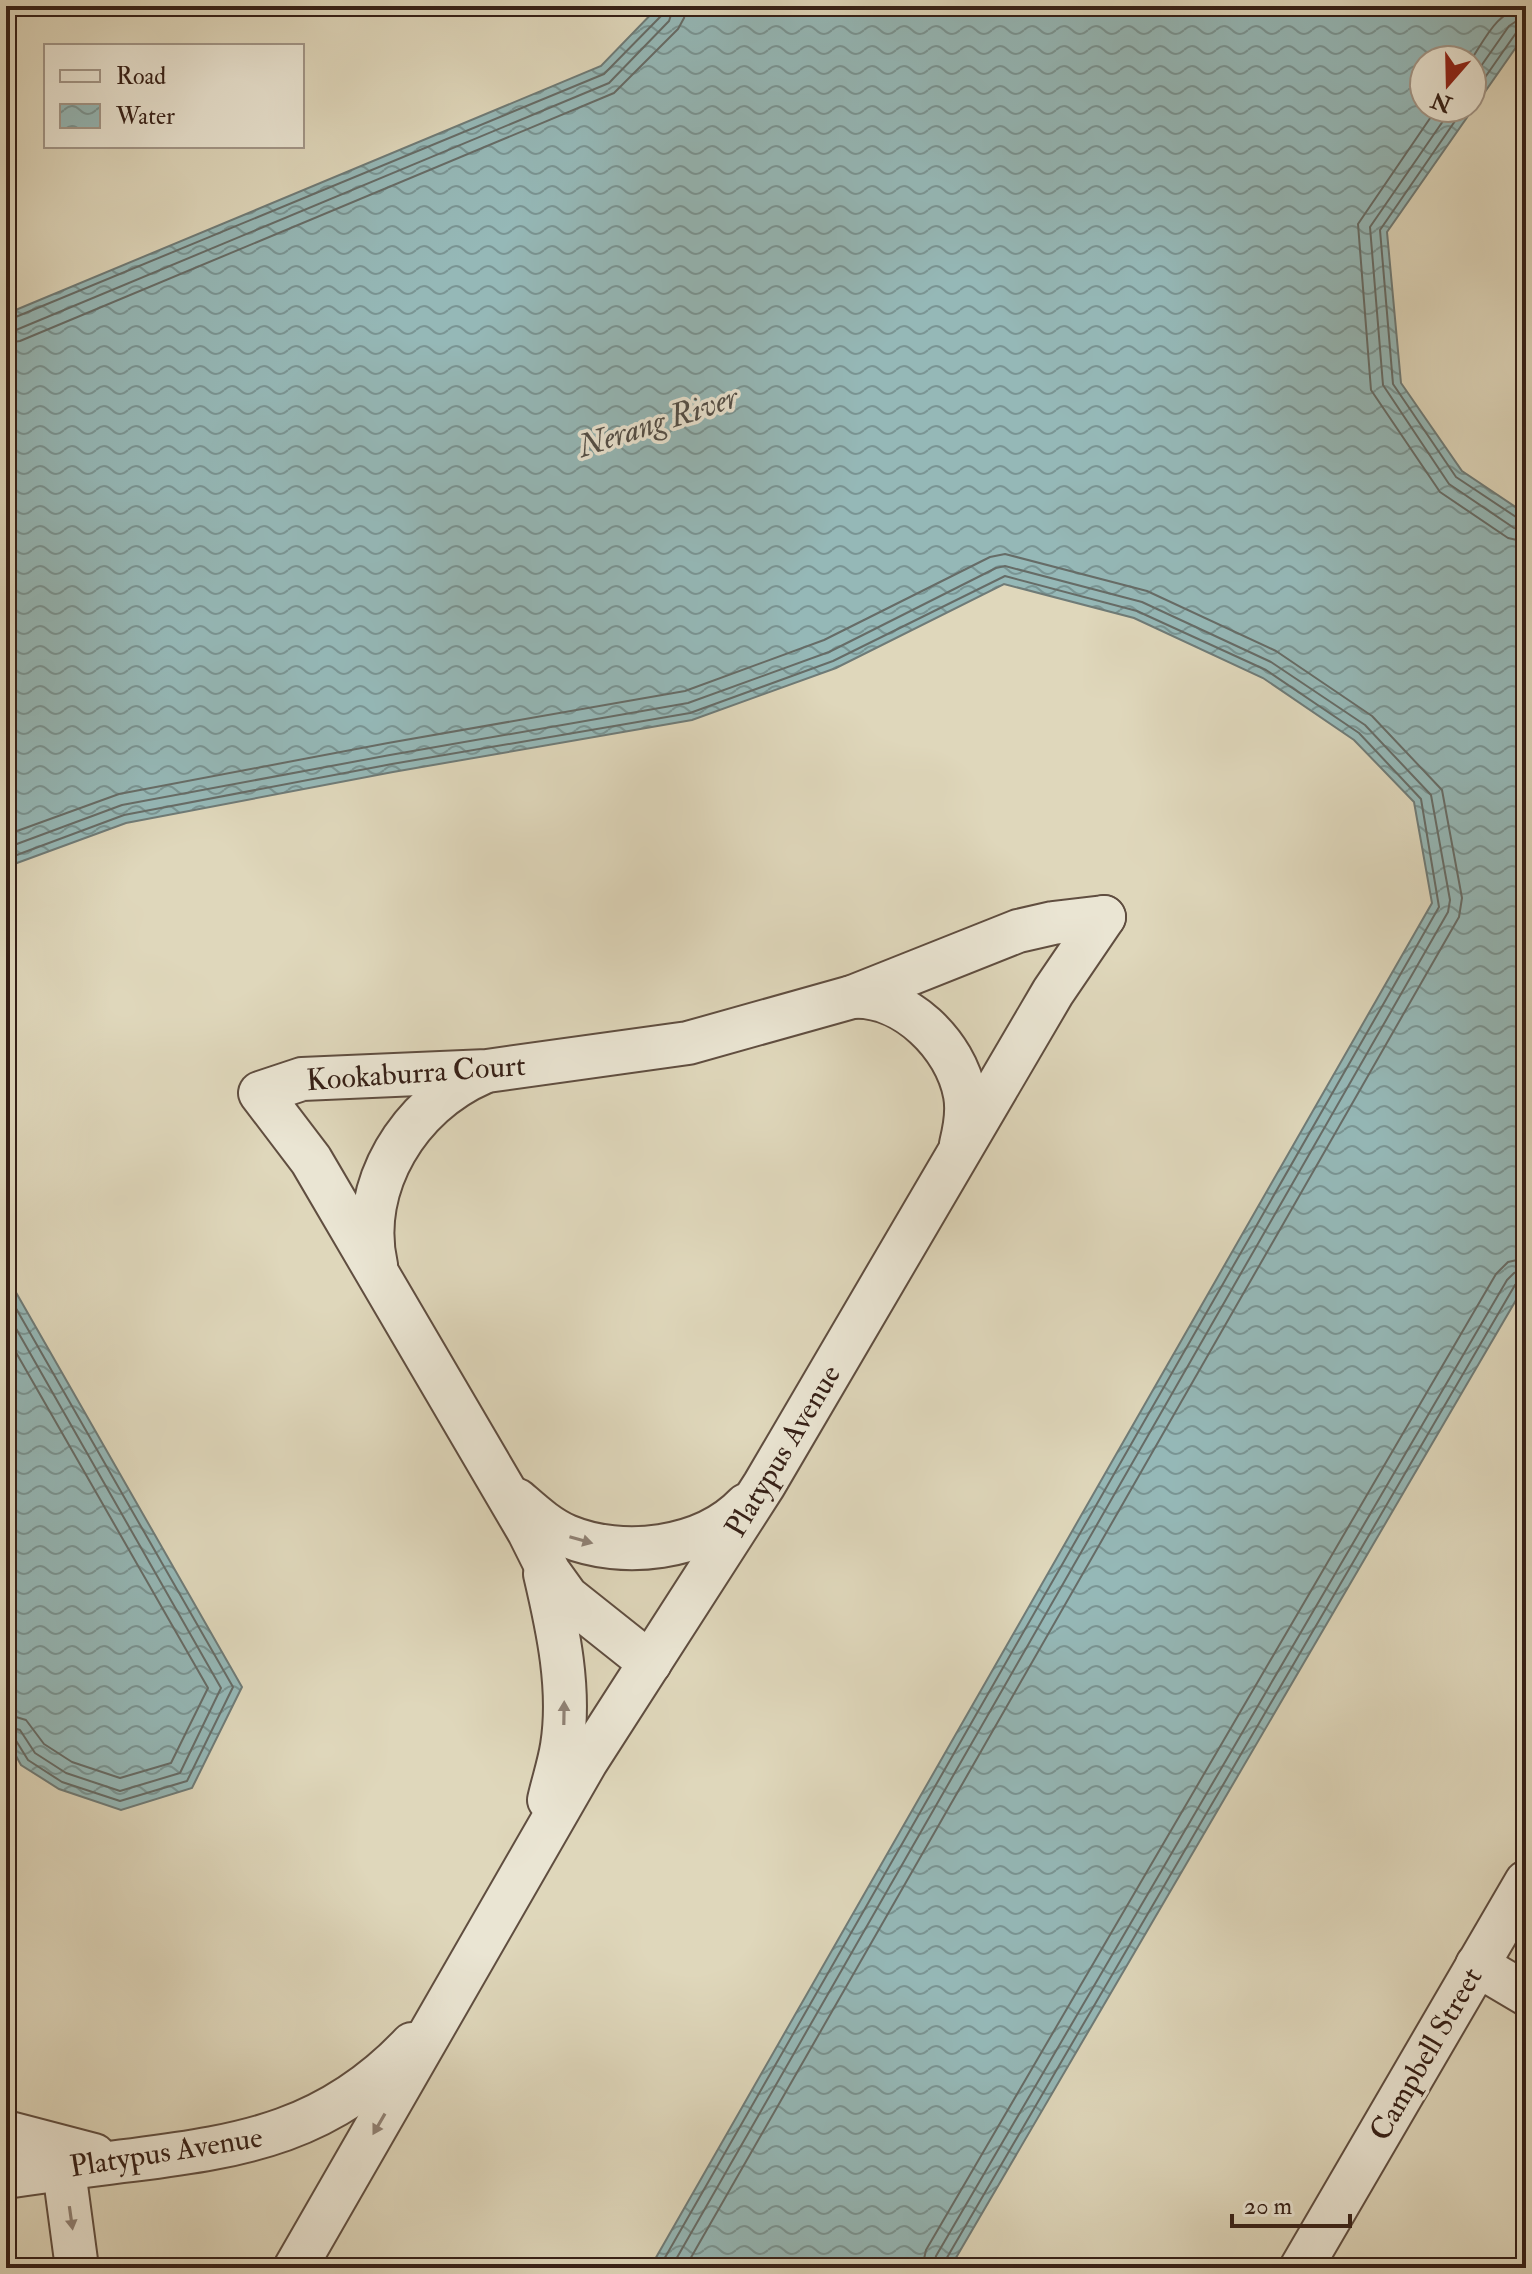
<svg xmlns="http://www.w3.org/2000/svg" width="1532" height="2274" font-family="'IM FELL Double Pica',serif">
<defs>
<pattern id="water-waves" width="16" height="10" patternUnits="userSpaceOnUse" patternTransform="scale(2)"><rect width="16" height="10" fill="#95b8b7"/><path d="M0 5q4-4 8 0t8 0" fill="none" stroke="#7a9594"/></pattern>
</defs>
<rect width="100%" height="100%" fill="#dfd7bb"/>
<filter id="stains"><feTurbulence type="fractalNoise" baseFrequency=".0025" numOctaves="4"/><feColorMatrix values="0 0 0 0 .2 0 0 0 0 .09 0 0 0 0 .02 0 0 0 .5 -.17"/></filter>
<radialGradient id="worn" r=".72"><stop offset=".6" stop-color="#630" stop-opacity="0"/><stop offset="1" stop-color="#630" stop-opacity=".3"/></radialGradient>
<!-- water -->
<g fill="url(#water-waves)" stroke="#6f7b77" stroke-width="2" fill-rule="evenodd">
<path d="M659,6H1526V33L1387,232L1401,383L1462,471L1526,514V1283L950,2268H650L1432,903L1414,802L1354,740L1263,678L1134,618L1004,584L836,668L692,720L393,772L126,823L6,867V314L601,66ZM1424,60H1472V108H1424Z"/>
<path d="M6,1275L242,1687L192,1788L121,1810L59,1789L21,1765L6,1738Z"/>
</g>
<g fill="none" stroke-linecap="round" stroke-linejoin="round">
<!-- shore -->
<g stroke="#666c67" stroke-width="2">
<path d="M1471,60C1485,39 1498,9 1526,7"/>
<path d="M1472,79L1509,26L1518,20H1526"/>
<path d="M1472,96L1516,33L1526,30"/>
<path d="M1437,108L1358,224L1371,390L1440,492L1508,538L1526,542"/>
<path d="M1452,108L1370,227L1383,385L1449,484L1514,528L1526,530"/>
<path d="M1464,108L1380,230L1393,384L1456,477L1519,519L1526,520"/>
<path d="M6,321L604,74L662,15L664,6"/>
<path d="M6,331L16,330L609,83L669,21L674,6"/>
<path d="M6,343L20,341L614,93L678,29L684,18L686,6"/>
<path d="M6,835L119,794L388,743L685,691L824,640L990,557L1005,554L1147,591L1276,651L1372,716L1442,790L1462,898L1459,917L685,2268"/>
<path d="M6,848L122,805L390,755L688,703L829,652L996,568L1005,566L1142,602L1271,662L1365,725L1431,795L1450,900L1448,912L671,2268"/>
<path d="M6,859L124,815L392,764L690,713L833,661L1005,576L1137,611L1266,670L1359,733L1421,799L1439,907L659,2268"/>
<path d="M6,1291L233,1687L187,1781L120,1801L62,1782L28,1760L15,1739L6,1736"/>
<path d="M6,1311L221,1688L180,1773L120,1791L66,1773L35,1753L20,1730L6,1726"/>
<path d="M6,1335L208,1688L171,1763L120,1778L72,1762L44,1744L26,1720L6,1714"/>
<path d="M922,2268L926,2250L1496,1274L1508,1262L1526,1258"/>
<path d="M934,2268L936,2256L1507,1280L1514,1273L1526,1270"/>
<path d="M944,2268L945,2261L1515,1285L1526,1280"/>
</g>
<defs>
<g id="minor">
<path d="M852,997C905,994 956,1045 965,1095C968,1111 965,1128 961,1144"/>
<path d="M376,1265C358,1186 410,1104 482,1073"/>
<path d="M517,1500C532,1513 548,1528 567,1536C622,1559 703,1550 746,1505"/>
<path d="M545,1574C558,1629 571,1690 562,1746C559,1765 553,1782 549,1800"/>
<path d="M650,1663L567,1597L549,1572L529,1532L311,1160L260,1093L302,1079L487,1071L688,1043L852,997L1018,931L1053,923L1104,917"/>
<path d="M1477,1965L1526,1994"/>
<path d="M6,2132L94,2155"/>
<path d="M61,2148L77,2268"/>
<path d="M6,2177C48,2171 90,2165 133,2160C245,2146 330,2131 412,2044"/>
<path d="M295,2268L586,1762L764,1485L1053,992L1104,917"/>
<path d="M1301,2268L1526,1882"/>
</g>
</defs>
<!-- minor casing -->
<use href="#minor" stroke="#604e40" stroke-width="46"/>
<!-- minor -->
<use href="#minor" stroke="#eae5d3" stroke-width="42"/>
</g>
<!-- one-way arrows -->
<defs><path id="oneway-solid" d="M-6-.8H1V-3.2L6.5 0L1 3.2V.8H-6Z" transform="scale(2)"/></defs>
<g fill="#908275">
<use href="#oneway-solid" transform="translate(581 1540) rotate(16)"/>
<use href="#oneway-solid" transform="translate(564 1713) rotate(-89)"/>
<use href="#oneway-solid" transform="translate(379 2124) rotate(120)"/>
<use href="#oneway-solid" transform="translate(71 2218) rotate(82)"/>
</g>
<g text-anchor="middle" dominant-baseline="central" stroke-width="7" stroke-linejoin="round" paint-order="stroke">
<!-- street labels -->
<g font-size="30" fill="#362017" stroke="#eae5d3">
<text transform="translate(416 1073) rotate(-4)">Kookaburra Court</text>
<text transform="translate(783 1451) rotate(-59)">Platypus Avenue</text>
<text transform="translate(1426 2054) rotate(-60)">Campbell Street</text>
<text transform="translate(166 2152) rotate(-9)">Platypus Avenue</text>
</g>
<!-- water labels -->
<g font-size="32" font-style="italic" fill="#524e47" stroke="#eae5d3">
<text transform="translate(658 422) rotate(-18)">Nerang River</text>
</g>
</g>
<!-- margin -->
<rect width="1532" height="2274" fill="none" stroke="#dfd7bb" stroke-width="32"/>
<rect x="8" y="8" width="1516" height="2258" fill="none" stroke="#362017" stroke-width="4"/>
<rect x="16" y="16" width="1500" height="2242" fill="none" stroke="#362017" stroke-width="2"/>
<!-- legend -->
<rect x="44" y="44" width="260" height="104" fill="#eae5d3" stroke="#a29688" stroke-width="2"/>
<rect x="60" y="70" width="40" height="12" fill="#eae5d3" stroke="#a29688" stroke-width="2"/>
<text x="116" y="84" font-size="24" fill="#362017">Road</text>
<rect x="60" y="104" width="40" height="24" fill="url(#water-waves)" stroke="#a29688" stroke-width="2"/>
<text x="116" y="124" font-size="24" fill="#362017">Water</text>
<!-- north arrow -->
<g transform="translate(1448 84) rotate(200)"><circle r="38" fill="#eae5d3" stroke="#a29688" stroke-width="2"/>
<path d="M0-6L14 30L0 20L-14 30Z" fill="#8f2418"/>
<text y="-12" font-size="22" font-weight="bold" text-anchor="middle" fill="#362017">N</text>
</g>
<!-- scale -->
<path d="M1232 2214v12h118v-12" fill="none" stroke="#362017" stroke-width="4"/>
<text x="1244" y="2214" font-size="24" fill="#362017" stroke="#eae5d3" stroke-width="6" paint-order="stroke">20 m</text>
<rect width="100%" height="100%" filter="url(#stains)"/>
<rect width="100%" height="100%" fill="url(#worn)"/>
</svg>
